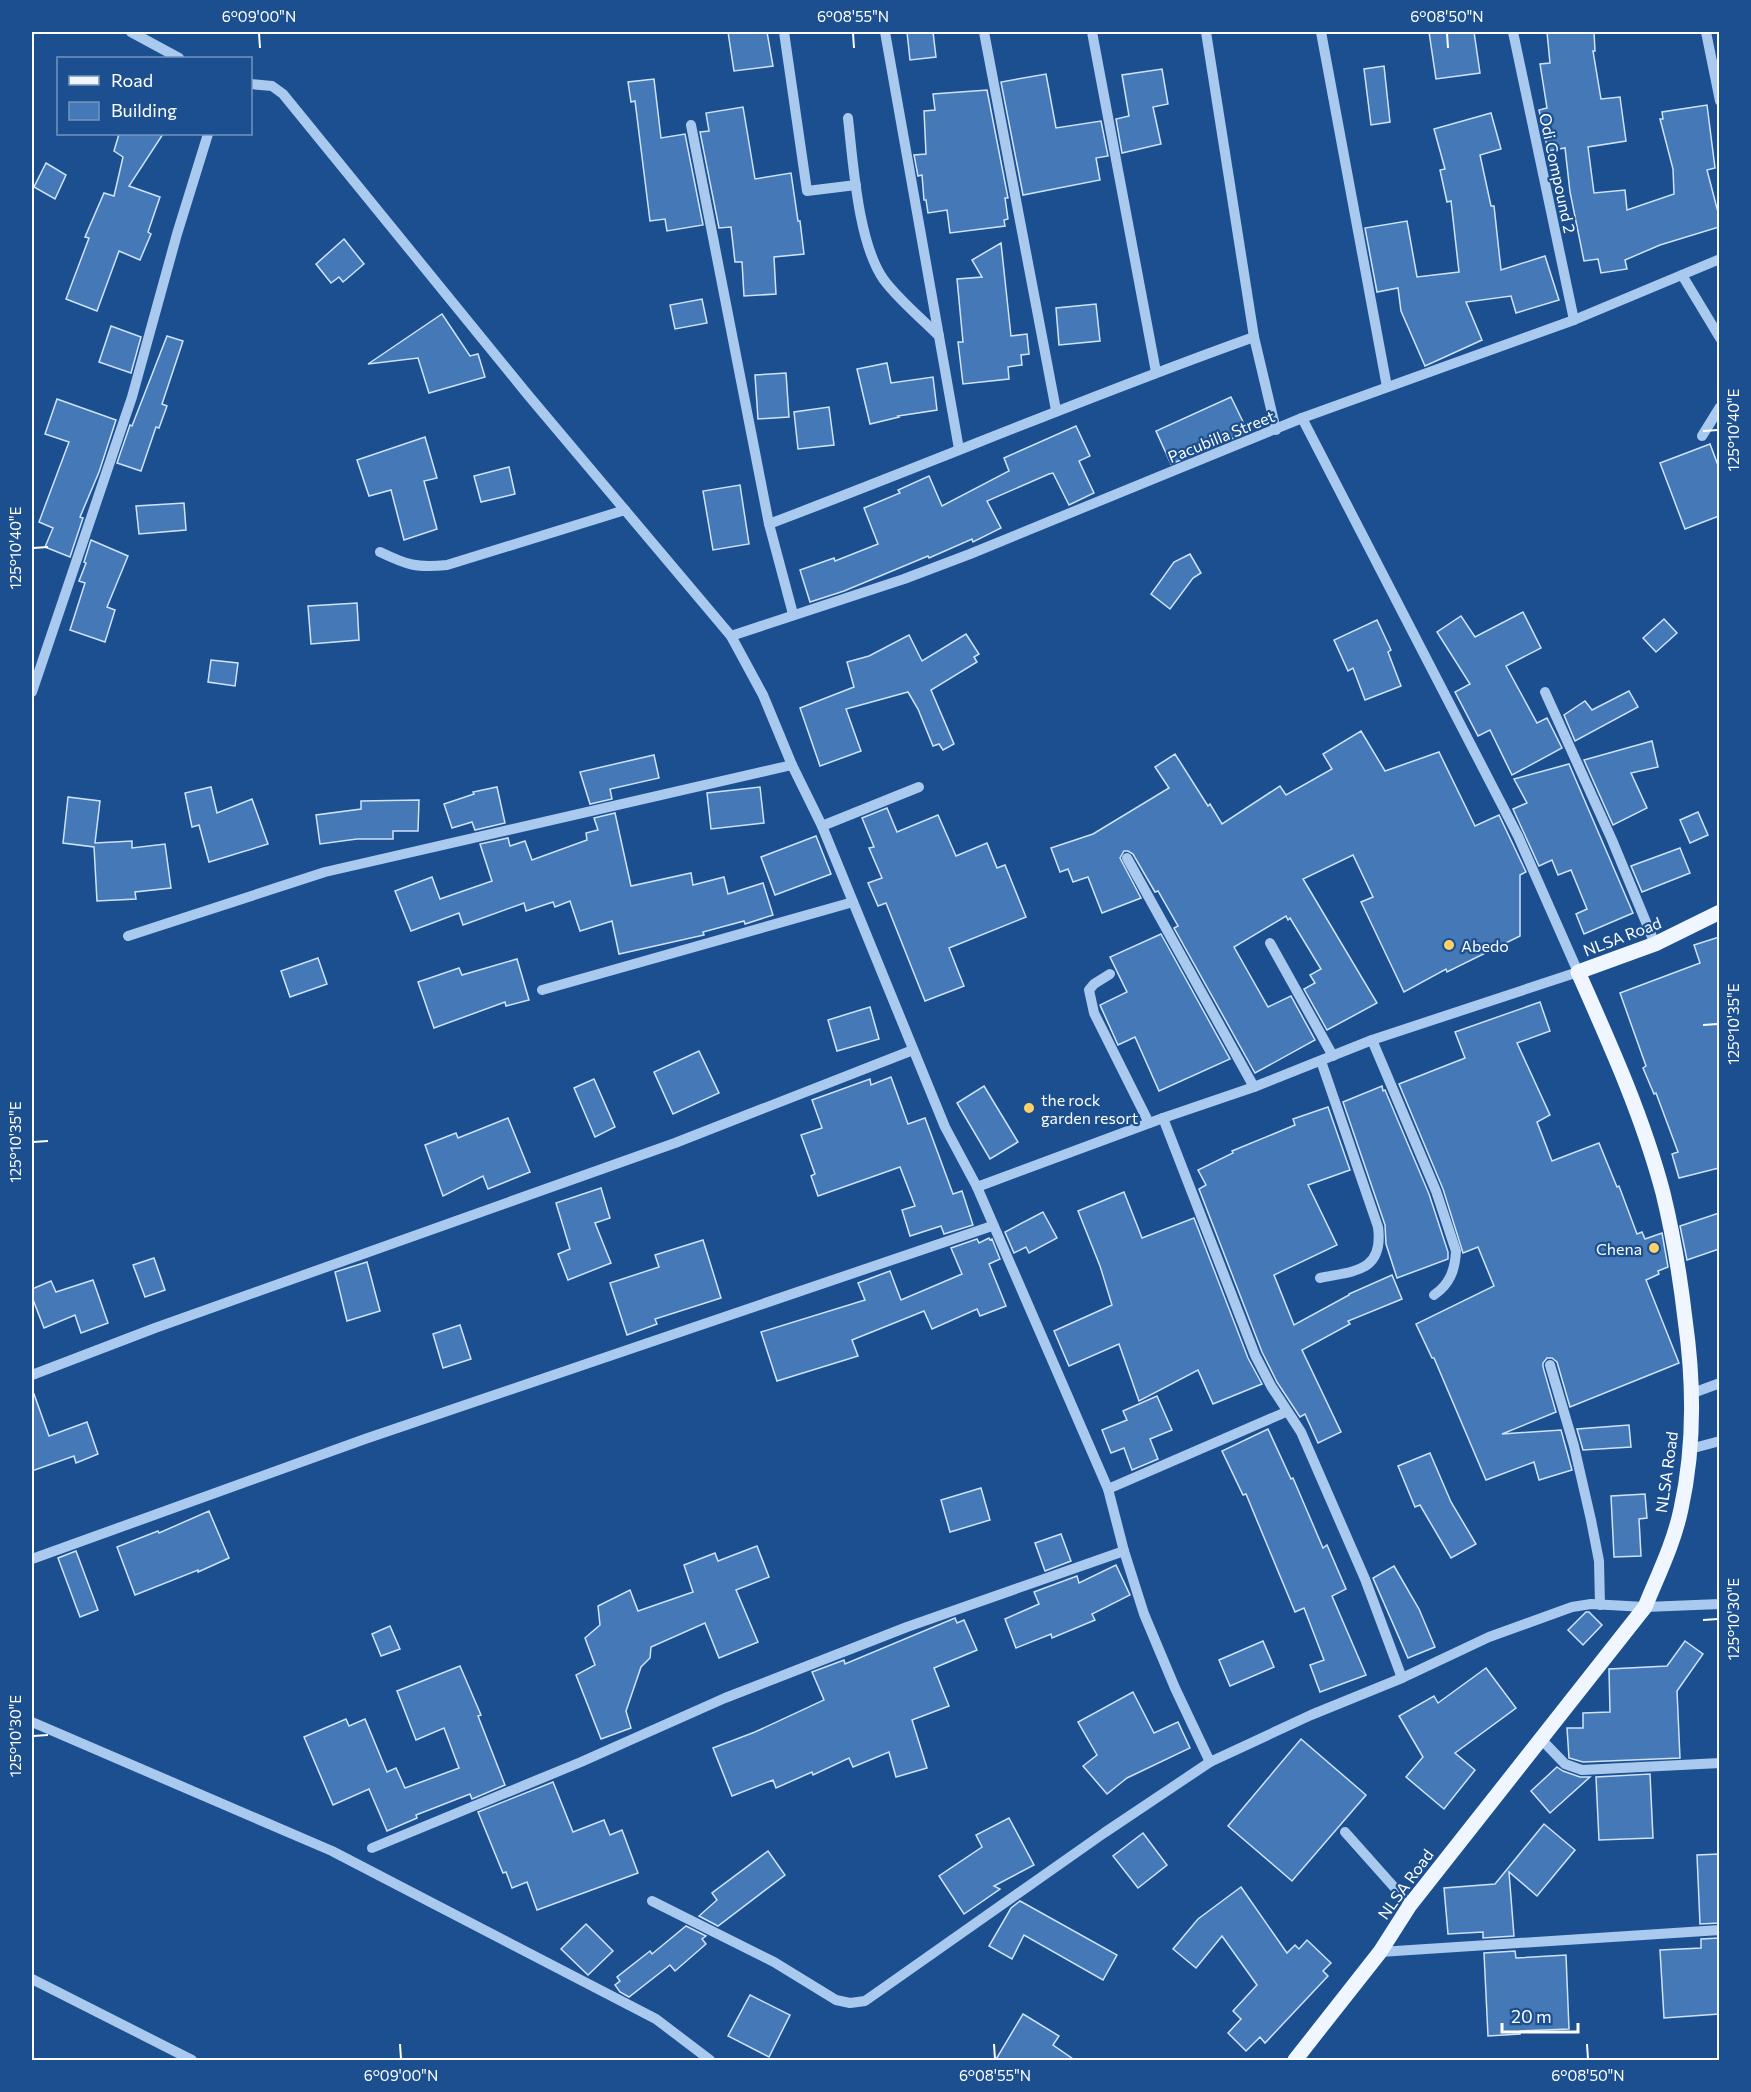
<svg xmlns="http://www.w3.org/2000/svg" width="1751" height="2092" font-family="Commissioner,sans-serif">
<rect width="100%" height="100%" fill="#1b4f8f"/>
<!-- building -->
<g fill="#4478b7" stroke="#cfe3fa" stroke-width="1.5">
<path d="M728,32H767L773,66L734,71Z"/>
<path d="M907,32H933L936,57L910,60Z"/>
<path d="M1429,32H1474L1480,73L1436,79Z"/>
<path d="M1547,32H1594L1595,51H1593L1601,99L1620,97L1626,141L1588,147L1594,193L1625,190L1627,210L1674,194L1673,169L1660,119H1663L1662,112L1707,105L1715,168L1707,170L1719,216V227L1660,245L1625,260L1627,269L1601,273L1598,259L1584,261L1570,192L1565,148L1548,151L1539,110L1547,108L1540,64L1550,63Z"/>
<path d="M1384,66L1390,122L1371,125L1364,69Z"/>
<path d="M1162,69L1168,104L1153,107L1161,144L1122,153L1116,119L1129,116L1122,75Z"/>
<path d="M1046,74L1056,128L1101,121L1108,156L1096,158L1100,180L1023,195L1001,82Z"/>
<path d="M654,79L661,138L685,134L703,225L667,231L665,219L650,221L635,101L631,102L628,82Z"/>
<path d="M987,90L1008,198H1005L1008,219L1004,220L1005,226L950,233L947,210L928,213L926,200H924L922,175L918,176L914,155L926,154L924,111L935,110L933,94Z"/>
<path d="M743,107L755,179L791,173L798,221H800L804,254L774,257L776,294L744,296L742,262H735L731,227L719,228L700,132L709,131L706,113Z"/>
<path d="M1491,113L1501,149L1480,155L1491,206H1494L1501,270L1545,256L1559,300L1516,313L1511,296L1466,302L1482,340L1425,366L1401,311L1398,288L1377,292L1365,228L1407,221L1417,277L1459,272L1451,201L1447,202L1440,170L1445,169L1434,129Z"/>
<path d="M119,134H163L129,186L160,197L148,232L151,234L140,260L119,251L97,311L66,299L89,238L85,237L104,193L114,196L123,157L114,151Z"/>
<path d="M46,163L66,175L55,199L34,187Z"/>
<path d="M344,239L364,264L343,282L339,277L331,283L316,264Z"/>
<path d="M1001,243L1011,336L1027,334L1029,354L1021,355L1022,365L1008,367L1009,379L963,384L958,342H963L957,279L982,277L972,260Z"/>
<path d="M702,299L707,323L675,329L670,305Z"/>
<path d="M1096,304L1100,341L1059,345L1056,308Z"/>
<path d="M442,314L470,356L478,354L485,377L429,393L418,358L368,364Z"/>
<path d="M111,326L141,337L131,373L99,362Z"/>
<path d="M167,336L183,341L162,404L167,406L159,428L156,427L141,471L117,463L130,425L132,426Z"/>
<path d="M887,363L891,383L933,377L937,410L898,416L899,417L870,424L857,369Z"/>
<path d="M786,373L789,417L758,419L755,375Z"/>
<path d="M1231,397L1248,432L1171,464L1156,431Z"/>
<path d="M57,399L116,420L99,472L80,517L83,518L70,557L45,547L53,528L39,522L69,442L45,434Z"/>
<path d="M829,407L834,445L798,449L794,412Z"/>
<path d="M1076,426L1090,456L1079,461L1094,493L1069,505L1053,473L1049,474L987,501L1001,528L973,542L972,539L929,558L928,556L844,591L810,602L800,570L834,558L835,561L878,544L864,508L900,493L898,490L929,476L942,506L1009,471L1004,458Z"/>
<path d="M425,437L437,478L424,481L437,529L404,540L391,490L369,496L357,460Z"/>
<path d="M1710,444L1719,468V516L1685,529L1660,463Z"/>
<path d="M509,467L515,494L481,502L474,476Z"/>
<path d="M740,485L749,544L713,550L703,491Z"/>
<path d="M184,503L186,530L139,534L136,506Z"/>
<path d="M91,540L128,556L107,607L115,610L105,642L70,630L85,583L79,581L86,563L84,562Z"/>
<path d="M1190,554L1201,573L1193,578L1170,609L1151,594L1174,562Z"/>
<path d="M357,603L359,640L311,644L308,606Z"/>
<path d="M1523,612L1541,648L1506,666L1537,723L1547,718L1562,748L1512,775L1490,730L1478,736L1455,692L1470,684L1437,632L1461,616L1475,637Z"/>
<path d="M1664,619L1677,633L1656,652L1643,638Z"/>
<path d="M1377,620L1391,650L1388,652L1401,686L1365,700L1353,668L1348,671L1334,640Z"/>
<path d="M966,634L979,654L974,657L977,662L931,690L954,744L943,750L939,744L933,746L918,709L908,692L846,709L861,751L820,766L800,708L854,687L847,662L869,656L909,635L922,661Z"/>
<path d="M211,660L238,663L235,686L208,682Z"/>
<path d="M1629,691L1638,707L1575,741L1564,715L1585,701L1592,710Z"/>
<path d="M1361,731L1385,771L1439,752L1475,826L1499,815L1526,872L1520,875V936L1447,972L1446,969L1404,992L1361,902L1373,897L1353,855L1303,879L1377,1003L1327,1030L1304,989L1315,983L1310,975L1321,969L1290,918L1288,920L1286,916L1234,947L1268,1007L1291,996L1315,1040L1255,1073L1174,928L1178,926L1158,891L1155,892L1133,854L1128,851H1124L1120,858L1141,898L1102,913L1088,877L1073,882L1068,869L1060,872L1051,848L1093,834L1169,788L1155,767L1175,754L1208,806L1210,804L1222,824L1280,786L1286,795L1332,769L1323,754Z"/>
<path d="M1652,741L1658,767L1631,773L1647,808L1613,825L1584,760Z"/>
<path d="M654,755L659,778L610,789L612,799L590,804L580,772Z"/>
<path d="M1569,764L1633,913L1584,934L1576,914L1587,909L1571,870L1558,875L1552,860L1539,866L1513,809L1527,803L1514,779Z"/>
<path d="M211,787L217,813L252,799L268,844L209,862L199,825L192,827L185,793Z"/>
<path d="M497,787L505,823L475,830L472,822L452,828L444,804L474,794L473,792Z"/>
<path d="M760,787L764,823L711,829L707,793Z"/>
<path d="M68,797L100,801L95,843L132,841V848L165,844L171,888L135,892L136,899L97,901L94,847L63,843Z"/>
<path d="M419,800L418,831H393V839H357L320,844L316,815L361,809V801Z"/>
<path d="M887,808L897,832L938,815L956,856L987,843L997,868L1005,865L1026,917L949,948L964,986L925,1001L886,903L878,906L868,883L882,878L869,848L874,847L862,818Z"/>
<path d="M1698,812L1708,835L1690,843L1680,820Z"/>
<path d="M615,813L631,886L691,873L693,885L724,877L728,894L763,883L773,915L745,924L744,921L703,932L704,935L619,954L612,921L580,931L570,901L555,907L553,902L526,911L524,903L463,925L459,913L411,931L395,891L432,877L440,899L492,881L480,844L508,838L510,846L525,841L532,860L587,840L586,833L598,830L594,818Z"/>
<path d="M816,836L831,874L775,895L761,857Z"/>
<path d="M1680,848L1690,873L1642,892L1631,866Z"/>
<path d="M1161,934L1230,1059L1159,1091L1135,1037L1118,1045L1100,1005L1127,992L1110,957Z"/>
<path d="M1719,937V1168L1679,1178L1672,1154L1678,1152L1656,1093L1654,1094L1643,1068L1646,1066L1620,993L1700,963L1694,945Z"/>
<path d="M318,958L327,984L290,997L281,971Z"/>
<path d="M517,959L529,1000L506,1006L505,1002L434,1028L418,982L459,968L462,975Z"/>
<path d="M1540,1002L1550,1031L1517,1043L1550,1115L1537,1122L1552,1161L1599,1143L1617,1187L1619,1186L1637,1234L1642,1232L1645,1239L1662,1233L1668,1267L1658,1271L1659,1274L1646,1280L1679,1363L1570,1407L1557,1362L1552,1358H1547L1543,1363V1367L1556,1412L1502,1434L1561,1430L1572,1470L1539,1480L1534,1462L1486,1480L1434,1358H1432L1416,1324L1494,1286L1478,1247L1463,1253L1443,1189L1399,1084L1465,1058L1455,1032Z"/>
<path d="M870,1007L879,1039L837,1051L828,1020Z"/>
<path d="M699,1051L719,1093L673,1114L654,1072Z"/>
<path d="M891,1077L908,1124L925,1118L953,1194L962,1191L973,1225L944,1234L941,1226L910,1236L902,1210L915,1206L900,1167L818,1196L811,1176L815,1174L801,1135L822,1128L812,1100L870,1079L871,1085Z"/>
<path d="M594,1079L615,1127L595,1137L574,1088Z"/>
<path d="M984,1086L1018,1142L990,1159L957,1103Z"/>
<path d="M1382,1086L1383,1091L1385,1090L1429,1194L1448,1252V1259L1397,1278L1386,1244L1385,1225L1343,1102Z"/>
<path d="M1328,1107L1350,1170L1308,1185L1337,1245L1274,1275L1294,1325L1349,1295V1294L1392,1275L1402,1299L1348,1321L1350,1324L1302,1350L1341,1432L1318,1443L1305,1414L1300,1417L1277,1382L1262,1352L1199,1189L1206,1185L1198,1170L1233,1153L1232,1151L1295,1125L1293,1119Z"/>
<path d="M508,1118L530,1172L488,1189L483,1176L443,1196L425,1145L456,1133L458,1138Z"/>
<path d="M601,1188L610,1218L595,1223L611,1263L568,1280L558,1254L570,1249L556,1203Z"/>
<path d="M1124,1192L1142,1238L1194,1218L1248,1358L1262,1384L1213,1404L1198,1370L1139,1401L1119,1344L1069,1366L1054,1331L1112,1305L1100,1266L1078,1211Z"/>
<path d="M1043,1212L1057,1238L1029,1253L1026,1247L1014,1253L1005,1232Z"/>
<path d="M1719,1213V1249L1687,1260L1680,1226Z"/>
<path d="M989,1238L990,1240L992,1239L1000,1259L989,1264L1006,1306L980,1316L977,1309L932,1329L924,1311L852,1340L858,1356L777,1381L761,1332L865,1300L858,1283L890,1271L901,1300L962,1274L951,1248L977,1239L979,1243Z"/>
<path d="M703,1240L721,1298L655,1319L657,1324L627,1335L610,1283L659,1267L655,1255Z"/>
<path d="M154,1258L165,1290L145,1297L133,1265Z"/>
<path d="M367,1262L380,1311L347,1321L335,1272Z"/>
<path d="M93,1280L108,1323L81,1333L75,1315L44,1328L32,1297V1289L51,1281L56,1292Z"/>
<path d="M460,1325L471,1359L443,1368L433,1334Z"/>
<path d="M34,1394L49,1436L87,1422L98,1454L76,1463L74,1456L32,1471V1395Z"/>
<path d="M1157,1396L1172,1430L1150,1439L1158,1459L1132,1470L1124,1448L1111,1453L1102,1430L1127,1420L1123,1411Z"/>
<path d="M1629,1425L1631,1447L1583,1450L1577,1429Z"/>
<path d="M1268,1429L1291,1479L1293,1478L1323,1548L1327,1545L1346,1589L1332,1596L1366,1675L1320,1692L1310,1665L1324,1660L1304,1608L1295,1612L1246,1494L1243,1495L1222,1451Z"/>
<path d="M1430,1453L1451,1502L1476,1544L1451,1558L1420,1505L1415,1507L1398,1466Z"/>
<path d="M981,1488L990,1520L950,1532L941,1500Z"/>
<path d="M1645,1494L1647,1518L1639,1519L1641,1556L1614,1557L1611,1496Z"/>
<path d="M209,1511L229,1558L198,1572V1570L135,1595L117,1547L158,1531L159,1533Z"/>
<path d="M1061,1534L1071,1561L1045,1571L1035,1543Z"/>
<path d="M757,1546L769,1577L736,1590L758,1642L719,1658L705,1623L651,1647L650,1658L641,1667L626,1711L631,1728L601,1739L576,1675L595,1665L585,1638L600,1625L598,1606L630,1590L638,1611L693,1592L684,1565L715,1553L718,1561Z"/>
<path d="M76,1551L98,1610L80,1617L58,1558Z"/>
<path d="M1116,1565L1130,1595L1092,1614L1095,1620L1052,1638L1051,1634L1016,1648L1005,1619L1039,1604L1034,1592L1077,1576L1079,1583Z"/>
<path d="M1394,1566L1419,1609L1435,1647L1408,1658L1373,1578Z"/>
<path d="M1586,1612H1589L1602,1625L1583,1645L1568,1630Z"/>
<path d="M955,1618L957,1623L964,1620L977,1650L934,1668L949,1706L912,1720L927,1768L896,1777L889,1752L853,1767L849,1758L813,1775L812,1772L776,1788L773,1780L732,1796L713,1748L755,1732L824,1700L812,1672L844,1660L845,1664Z"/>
<path d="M390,1626L400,1649L381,1656L372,1634Z"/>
<path d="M1263,1641L1274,1667L1230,1686L1219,1660Z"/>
<path d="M1685,1641L1703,1654L1677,1691L1680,1758L1583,1762L1569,1758L1567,1728H1583V1713L1610,1712L1609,1669L1667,1666Z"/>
<path d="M460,1666L481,1715L478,1716L505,1785L472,1799L470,1794L416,1815L417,1818L387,1831L369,1789L333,1805L304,1737L346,1719L349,1726L365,1719L387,1772L396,1768L405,1788L459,1768L444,1728L416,1740L397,1691Z"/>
<path d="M1486,1668L1516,1708L1455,1753L1475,1770L1444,1809L1406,1777L1423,1757L1399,1716L1434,1696L1438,1703Z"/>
<path d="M1133,1692L1154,1733L1178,1722L1190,1748L1127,1778L1107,1794L1083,1766L1097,1755L1078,1722Z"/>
<path d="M1301,1739L1366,1795L1292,1881L1228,1826Z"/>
<path d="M1557,1767L1563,1771L1580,1777H1590L1550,1813L1531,1791Z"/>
<path d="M1650,1774L1653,1838L1599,1840L1596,1777Z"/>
<path d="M553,1782L573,1832L604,1820L610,1835L622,1830L638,1873L537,1910L527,1882L512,1888L506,1872L503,1873L478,1812Z"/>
<path d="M1009,1818L1034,1865L994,1886L1000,1889L964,1914L939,1876L982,1847L976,1835Z"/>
<path d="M1544,1824L1575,1850L1537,1896L1509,1872L1514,1936L1483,1938V1932L1448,1934L1444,1888L1495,1884Z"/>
<path d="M1143,1833L1167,1865L1138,1888L1113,1856Z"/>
<path d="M768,1851L785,1875L718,1926L699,1916L717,1900L712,1893Z"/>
<path d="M1719,1854V1923L1700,1924L1697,1855Z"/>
<path d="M1241,1887L1287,1953L1295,1945L1299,1949L1307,1940L1331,1963L1323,1971L1328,1976L1265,2043L1260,2037L1246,2051L1228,2033L1241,2019L1233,2011L1257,1985L1222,1936L1196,1968L1173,1949L1198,1919Z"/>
<path d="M1020,1901L1117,1955L1103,1980L1024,1935L1012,1959L989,1946L1011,1908Z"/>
<path d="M586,1924L613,1951L588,1975L561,1949Z"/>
<path d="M686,1926L706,1936L702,1939L706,1944L675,1971L670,1965L629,1997L620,1992L615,1985L620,1981L617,1977L650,1951L652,1954Z"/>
<path d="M1719,1938V2014L1664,2018L1660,1950L1701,1948V1939Z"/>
<path d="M1515,1951L1516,1958L1566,1955L1569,2029L1520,2031V2034L1488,2036L1484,1953Z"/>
<path d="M750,1995L790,2015L769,2057L728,2036Z"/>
<path d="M1023,2014L1059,2036L1053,2045L1076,2061H995Z"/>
</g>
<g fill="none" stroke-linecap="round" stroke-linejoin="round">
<!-- minor -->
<g stroke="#a9c9ee" stroke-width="10">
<path d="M131,32L179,58"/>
<path d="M784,32L807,191L856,185"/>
<path d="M885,32L959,449"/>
<path d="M984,32L1056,410"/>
<path d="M1092,32L1156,372"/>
<path d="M1206,32L1254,337L1276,430"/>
<path d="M1321,32L1387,387"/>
<path d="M1513,32L1574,320"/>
<path d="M1706,32L1720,101"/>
<path d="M250,84L272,86L283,94L528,395L731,636L763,695L792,765L822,826L945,1127L977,1187L1108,1489L1124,1551L1144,1614L1175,1688L1210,1762"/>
<path d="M848,118C853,162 858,244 884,280C899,300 921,318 939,336"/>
<path d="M691,125L769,524L793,614"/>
<path d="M1682,275L1720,338"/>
<path d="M1702,436L1720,407"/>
<path d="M769,524C931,463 1091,395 1254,337"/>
<path d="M380,552C407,565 416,568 447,565L625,510"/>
<path d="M731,636L904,579L970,554L1302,418L1574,320L1720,259"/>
<path d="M32,692L132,397L177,234L208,134"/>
<path d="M1545,692L1612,840L1655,944"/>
<path d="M822,826L919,787"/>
<path d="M1127,858L1254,1087"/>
<path d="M128,936L325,872L792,765"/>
<path d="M1270,943L1333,1056"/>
<path d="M1110,974L1094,984L1089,990L1094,1013L1149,1123"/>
<path d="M542,990L853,902"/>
<path d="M1372,1040L1436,1191L1456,1251C1455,1270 1450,1284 1434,1295"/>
<path d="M1163,1118L1255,1355L1271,1386L1301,1432L1365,1579L1402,1678"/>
<path d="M977,1187L1163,1118L1254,1087L1372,1040L1578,972L1518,836L1302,418"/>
<path d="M1320,1278C1354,1271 1384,1272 1378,1227L1321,1061"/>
<path d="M1550,1365L1574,1446L1591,1520L1599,1561L1600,1605"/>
<path d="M32,1375L155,1328L675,1143L913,1050"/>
<path d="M1693,1393L1720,1383"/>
<path d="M1690,1449L1720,1441"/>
<path d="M1108,1489L1286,1412"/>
<path d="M32,1559L365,1439L992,1226"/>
<path d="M32,1722L332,1851L656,2019L710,2060"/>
<path d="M1540,1738L1565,1764L1582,1770L1720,1763"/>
<path d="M1345,1832L1410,1905"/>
<path d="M372,1848L581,1762L725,1698L907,1627L1124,1551"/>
<path d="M652,1901L774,1962L836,2000L850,2003L865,2001L1104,1833L1210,1762L1311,1715L1402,1678L1489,1637L1572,1607L1591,1604L1645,1607L1720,1604"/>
<path d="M1380,1952L1720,1930"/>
<path d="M32,1979L192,2060"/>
</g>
<!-- major -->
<path stroke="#f0f6ff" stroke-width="15" d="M1295,2060L1380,1952L1410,1905L1645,1607C1658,1575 1674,1543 1681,1509C1695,1446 1694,1382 1685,1319C1680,1276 1673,1234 1663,1193C1643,1117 1610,1044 1578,972L1655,944L1720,912"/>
</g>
<!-- ticks -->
<path fill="none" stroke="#fff" stroke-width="2" d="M259,33L260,48M853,33L854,48M1447,33L1448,48M1703,431L1718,430M33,548L48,547M1703,1025L1718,1024M33,1142L48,1141M1703,1620L1718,1619M33,1736L48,1735M400,2044L401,2059M994,2044L995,2059M1587,2044L1588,2059"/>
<!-- markers -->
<g fill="#ffd166" stroke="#1b4f8f" stroke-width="2">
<circle cx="1449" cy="945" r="6"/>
<circle cx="1029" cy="1108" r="6"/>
<circle cx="1654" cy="1248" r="6"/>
</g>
<g text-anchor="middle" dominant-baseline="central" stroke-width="4.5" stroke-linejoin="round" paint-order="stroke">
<!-- street labels -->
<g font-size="16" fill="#fff" stroke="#1b4f8f">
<text transform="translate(1558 173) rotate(78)">Odi Compound 2</text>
<text transform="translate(1221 436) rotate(-22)">Pacubilla Street</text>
<text transform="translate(1622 936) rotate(-21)">NLSA Road</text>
<text transform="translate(1666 1472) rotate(-82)">NLSA Road</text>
<text transform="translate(1405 1884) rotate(-54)">NLSA Road</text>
</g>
<!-- poi labels -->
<g font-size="16" fill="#fff" stroke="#1b4f8f" text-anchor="start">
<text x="1461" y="945">Abedo</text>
<text x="1041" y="1099">the rock<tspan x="1041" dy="18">garden resort</tspan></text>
<text x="1642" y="1248" text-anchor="end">Chena</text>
</g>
</g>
<!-- border -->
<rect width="1751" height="2092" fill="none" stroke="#1b4f8f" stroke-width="66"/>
<!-- legend -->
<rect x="57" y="57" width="195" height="78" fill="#1b4f8f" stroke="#7695bc" stroke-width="1.5"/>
<rect x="69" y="76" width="30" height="9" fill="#f0f6ff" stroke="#7695bc" stroke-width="1.5"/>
<text x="111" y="87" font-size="18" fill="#ffffff">Road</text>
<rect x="69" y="102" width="30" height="18" fill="#4478b7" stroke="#7695bc" stroke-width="1.5"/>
<text x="111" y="117" font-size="18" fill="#ffffff">Building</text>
<!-- scale -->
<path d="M1502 2023v9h76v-9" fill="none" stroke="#ffffff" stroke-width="3"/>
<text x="1511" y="2023" font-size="18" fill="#ffffff" stroke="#1b4f8f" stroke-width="4.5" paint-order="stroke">20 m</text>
<rect x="33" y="33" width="1685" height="2026" fill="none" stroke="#fff" stroke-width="2"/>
<g font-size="15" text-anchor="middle" fill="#fff">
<text x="259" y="22">6°09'00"N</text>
<text x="853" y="22">6°08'55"N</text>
<text x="1447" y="22">6°08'50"N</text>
<text transform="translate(1734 430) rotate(-90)" y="5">125°10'40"E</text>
<text transform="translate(16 548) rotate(-90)" y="5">125°10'40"E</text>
<text transform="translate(1734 1024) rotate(-90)" y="5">125°10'35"E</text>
<text transform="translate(16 1142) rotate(-90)" y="5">125°10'35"E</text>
<text transform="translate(1734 1619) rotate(-90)" y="5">125°10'30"E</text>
<text transform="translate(16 1736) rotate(-90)" y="5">125°10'30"E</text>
<text x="401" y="2081">6°09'00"N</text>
<text x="995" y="2081">6°08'55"N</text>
<text x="1588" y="2081">6°08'50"N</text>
</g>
</svg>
